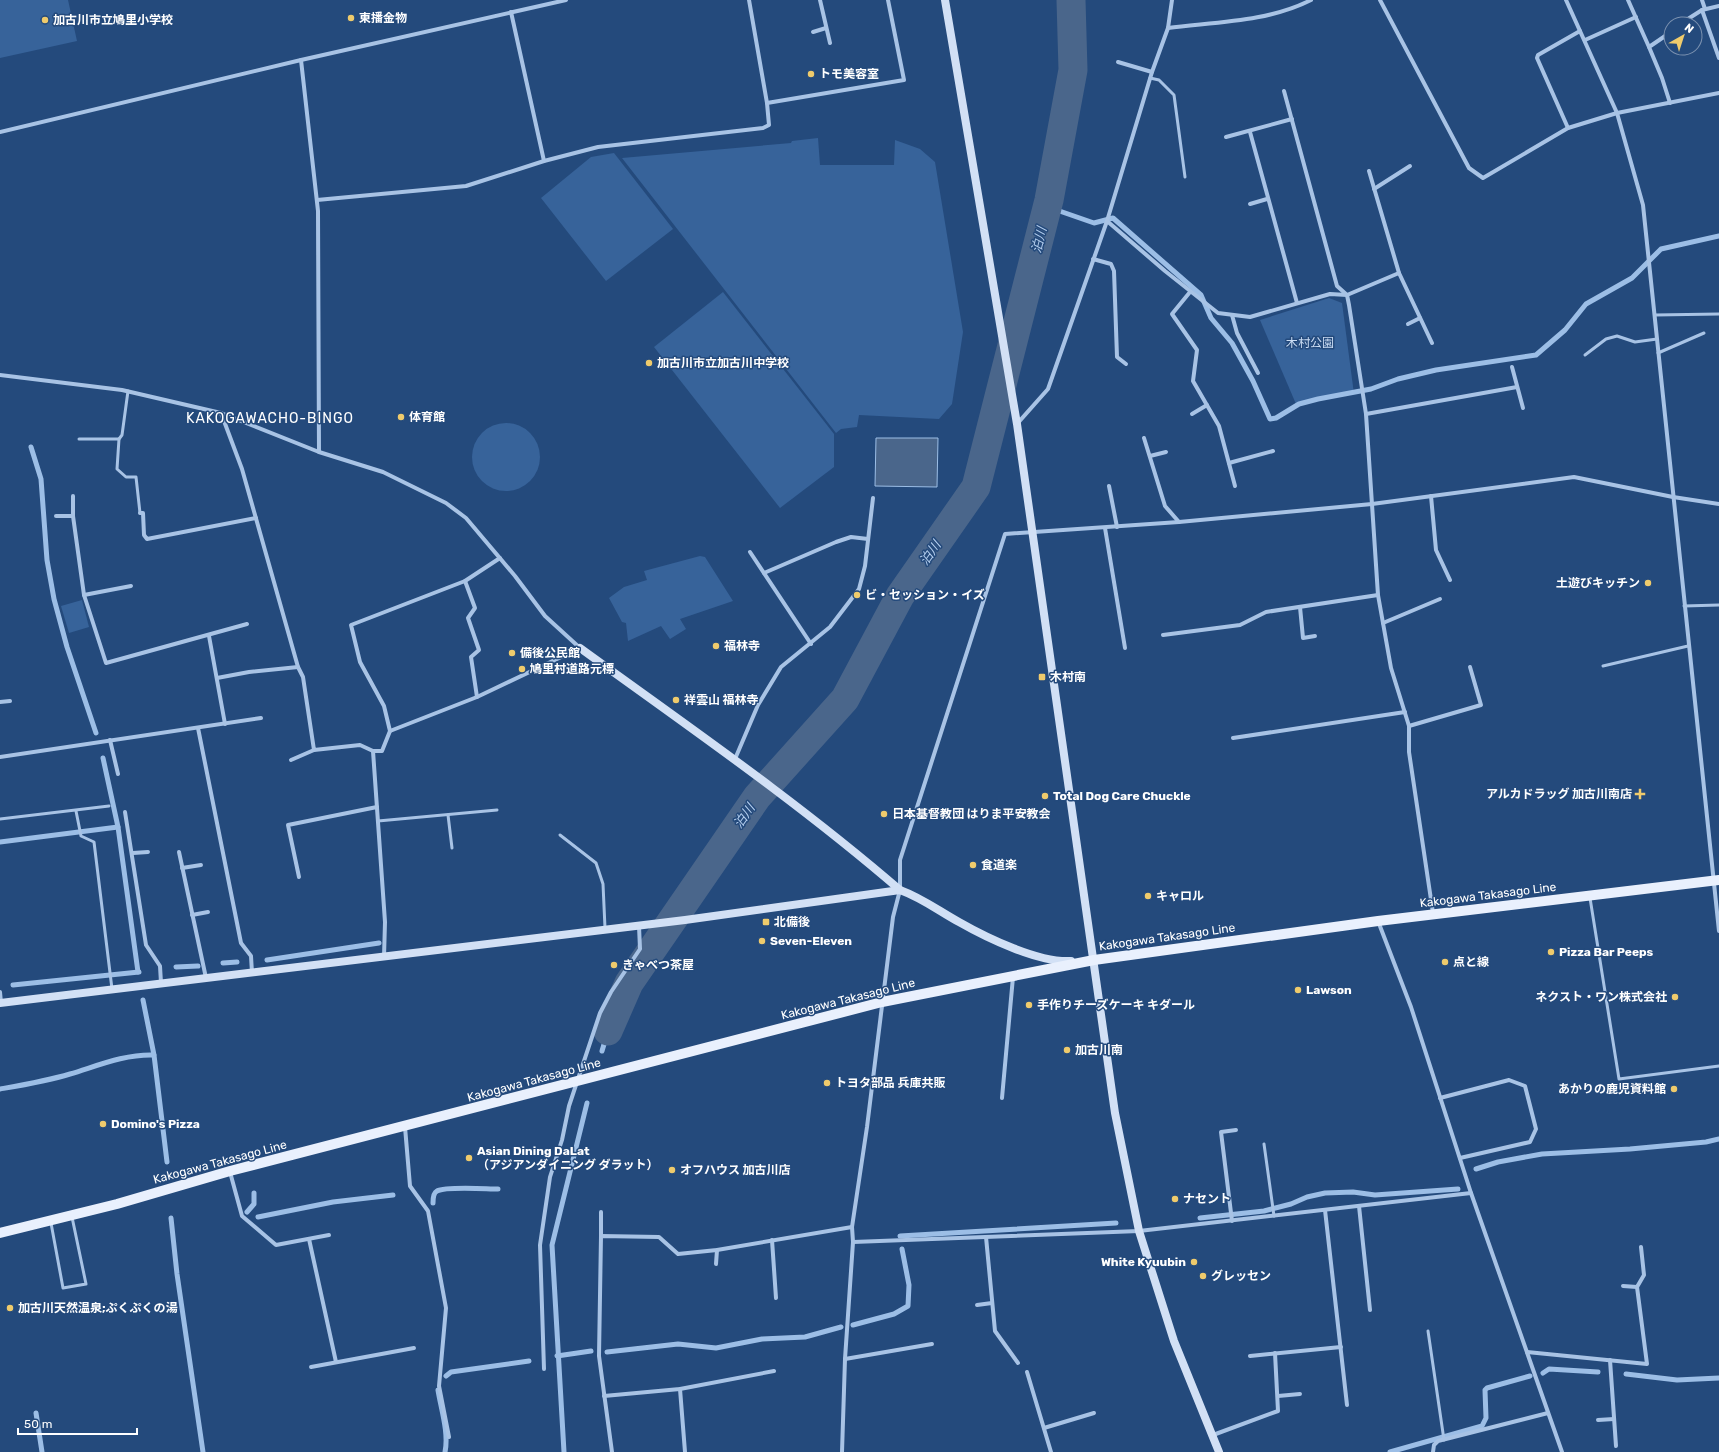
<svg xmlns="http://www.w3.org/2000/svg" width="1719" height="1452" font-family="Rubik,'Noto Sans JP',sans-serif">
<rect width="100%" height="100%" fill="#244a7c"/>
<!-- green -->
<g fill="#37639a">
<path d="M0,0H68L77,41L0,58Z"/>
<path d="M818,138L820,165H894L895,140L920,149L935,162L963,332L952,404L939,419L859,415L857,427L841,429L836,433L622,158L791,143L792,141Z"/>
<path d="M614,153L673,229L606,281L541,198L591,157Z"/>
<path d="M723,292L834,434V467L780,508L654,347Z"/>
<path d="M1329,298L1342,303L1354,394L1296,404L1260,320Z"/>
<circle cx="506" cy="457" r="34"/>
<path d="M700,556L705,557L733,601L680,619L686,629L670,639L661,626L628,641L626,623L622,622L609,598L624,587L647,580L644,571Z"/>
<path d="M82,600L89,627L69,633L61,606Z"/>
</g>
<!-- water -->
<path fill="#4a668b" stroke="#9cbee6" d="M876,438H938L937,487L875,486Z"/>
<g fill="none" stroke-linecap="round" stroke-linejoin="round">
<!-- stream -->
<g stroke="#9cbee6" stroke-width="5">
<path d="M1048,207L1094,223L1113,218L1201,295L1211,318L1232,343L1253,381L1270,419L1276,418L1299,404L1318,399L1371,389L1398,379L1436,370L1536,355L1565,330L1586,304L1632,278L1661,249L1719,236"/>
<path d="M31,447L41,479L47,560L54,599L67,647L96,733"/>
<path d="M103,758L118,827L138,972"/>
<path d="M0,842L118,827"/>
<path d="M267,960L379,943"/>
<path d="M223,963L237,962"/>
<path d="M176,967L198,966"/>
<path d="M13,985L139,972"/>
<path d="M143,1000L154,1055L167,1162"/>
<path d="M602,1051L608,1031"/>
<path d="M0,1089C23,1085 47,1081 70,1074C97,1066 124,1054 154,1055"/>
<path d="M1476,1169L1498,1162L1542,1154L1630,1149L1706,1142L1719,1139"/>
<path d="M433,1203C433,1199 433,1193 437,1191C446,1186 486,1189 498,1189"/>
<path d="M247,1212L254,1204V1193"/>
<path d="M258,1217L333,1202L393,1195"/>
<path d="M171,1218L177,1274L203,1452"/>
<path d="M1200,1218L1264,1211L1291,1204L1307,1197L1325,1193L1353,1192L1375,1195L1458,1189"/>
<path d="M900,1236L1116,1223"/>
<path d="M853,1325L894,1314L908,1306L909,1285L902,1249"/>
<path d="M607,1352L678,1344L716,1348L762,1339L805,1337L841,1327"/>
<path d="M557,1356L591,1351"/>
<path d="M1543,1373L1549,1369L1598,1372"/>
<path d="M1626,1374L1677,1380L1719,1378"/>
<path d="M446,1376L451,1372L529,1361"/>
<path d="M438,1390C441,1409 449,1433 445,1452"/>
<path d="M36,1413L42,1452"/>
<path d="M564,1452L552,1245L587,1103"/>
<path d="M1390,1452L1482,1426L1486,1418L1485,1390L1487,1388L1530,1376"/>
</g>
<!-- river -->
<path stroke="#4a668b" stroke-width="29" d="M608,1031L629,983L757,797L845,699L900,596L976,487L1049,200L1073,70L1071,0"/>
<!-- lane -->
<g stroke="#a8c3e5" stroke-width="3">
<path d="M1150,78L1159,80L1174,95L1185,177"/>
<path d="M1655,315L1719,314"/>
<path d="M1658,353L1704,333"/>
<path d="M1585,355L1606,339L1617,336L1635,342L1657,339"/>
<path d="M128,391L122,435L119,439L117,469L126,477H136L140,513"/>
<path d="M79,439H119"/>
<path d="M1684,606L1719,605"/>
<path d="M1603,666L1688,646"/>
<path d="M76,811L81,836L94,842L112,989"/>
<path d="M448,815L452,848"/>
<path d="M0,819L109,806"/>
<path d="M378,821L497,810"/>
<path d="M560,835L596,863L603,884L605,928"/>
<path d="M1590,898L1619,1079L1719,1066"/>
<path d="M1264,1144L1274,1216"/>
<path d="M51,1223L63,1288L86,1284L72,1217"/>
<path d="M1428,1331L1444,1440"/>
</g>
<!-- street -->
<g stroke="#a8c3e5" stroke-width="4">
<path d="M749,0L767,103L904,80L888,0"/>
<path d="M820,0L830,43"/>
<path d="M1380,0L1469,168L1483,178L1568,128L1617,113L1719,93"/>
<path d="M1566,0L1617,113L1643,205L1719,931"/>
<path d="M1628,0L1649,47"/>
<path d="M1702,0L1705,9"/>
<path d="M1702,10L1719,58"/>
<path d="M511,12L544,161"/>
<path d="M1680,24L1702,10L1719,6"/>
<path d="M1168,28C1215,22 1268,22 1311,0"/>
<path d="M813,32L826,28"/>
<path d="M1585,40L1636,17"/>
<path d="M301,60L318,211L319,452"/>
<path d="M1118,62L1152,72"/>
<path d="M1284,91L1337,286L1347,295L1349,305L1366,414L1378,595L1391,668L1409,726V752L1433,913"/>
<path d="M1670,103L1662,78L1649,47L1671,32"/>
<path d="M1568,128L1537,58L1538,55L1580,31"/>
<path d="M0,132L301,60L566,0"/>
<path d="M1250,132L1297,303"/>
<path d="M1226,137L1292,119"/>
<path d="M1369,171L1399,273L1432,343"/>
<path d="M1374,189L1410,166"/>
<path d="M317,200L466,186L544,161L598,147L763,128L769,125L767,103"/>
<path d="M1250,204L1267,199"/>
<path d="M1107,221L1165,271L1218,313L1250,317L1330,294L1347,295L1399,273"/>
<path d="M1093,259L1111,264L1114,271L1117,357L1126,364"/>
<path d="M1190,292L1172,314L1197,350L1193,381L1219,426L1235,486"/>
<path d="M1232,315L1237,333L1258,373"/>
<path d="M1408,324L1420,318"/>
<path d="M1512,367L1523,408"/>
<path d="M0,375L122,390L221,413L319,452L383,472L446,503L466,518L515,576L545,616L580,648L477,697L390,731"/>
<path d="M221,413L242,469L298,667L303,677L314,750L360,745L373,751L385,922L384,957"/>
<path d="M1192,414L1207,405"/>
<path d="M1366,414L1517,387"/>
<path d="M1017,424L1048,389L1107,221L1152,72L1168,28L1172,0"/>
<path d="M1144,438L1165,506L1179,522"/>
<path d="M1150,456L1166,452"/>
<path d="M1229,463L1273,451"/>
<path d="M1109,486L1117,527"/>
<path d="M73,496V516L84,595L106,663L247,624"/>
<path d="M1431,496L1436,550L1450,580"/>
<path d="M140,513H143L144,535L147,539L256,518"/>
<path d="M56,516H73"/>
<path d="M1105,528L1125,648"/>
<path d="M750,552L811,644"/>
<path d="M764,573L836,542L851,537L868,539"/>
<path d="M465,581L475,608L468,618L479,650L471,657L477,697"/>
<path d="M84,595L131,586"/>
<path d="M1300,607L1303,638L1315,636"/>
<path d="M1383,623L1440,599"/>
<path d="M1163,635L1240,625L1266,612L1378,595"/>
<path d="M209,636L225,724"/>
<path d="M217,678L249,672L298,667"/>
<path d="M0,702L10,701"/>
<path d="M1409,726L1481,705L1470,667"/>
<path d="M198,728L241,943L251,956L252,973"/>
<path d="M1233,738L1405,712"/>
<path d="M110,740L118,774"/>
<path d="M373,751H382L390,731L384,706L360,662L351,625L465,581L500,558"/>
<path d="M0,757L261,718"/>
<path d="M735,759L758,705L781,667L830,627L859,589L865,566L873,498"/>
<path d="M291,760L314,750"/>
<path d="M125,812L146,945L160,966L161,983"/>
<path d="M179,852L206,978"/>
<path d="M133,853L148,852"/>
<path d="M182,868L201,865"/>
<path d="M299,877L288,825L377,807"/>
<path d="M192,915L208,912"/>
<path d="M1378,921L1411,1007L1471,1193L1562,1452"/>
<path d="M0,992L1,1003"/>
<path d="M1002,1098L1013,977"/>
<path d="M1440,1098L1509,1080L1525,1086L1536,1129L1530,1142L1460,1158"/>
<path d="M405,1127L410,1186L428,1211L446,1308L439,1386L449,1437"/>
<path d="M230,1172L242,1216L276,1245L329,1235"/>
<path d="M1359,1206L1370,1310"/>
<path d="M1325,1210L1347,1405"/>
<path d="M1232,1221L1221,1132L1236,1130"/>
<path d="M601,1236V1212"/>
<path d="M986,1237L995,1331L1018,1363"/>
<path d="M309,1239L336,1362"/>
<path d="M772,1240L776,1298"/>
<path d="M853,1242L1139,1231L1471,1193"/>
<path d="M716,1264L717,1250"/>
<path d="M1623,1286L1637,1287"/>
<path d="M977,1305L992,1303"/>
<path d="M1527,1352L1647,1364L1637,1287L1644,1275L1641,1247"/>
<path d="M1250,1356L1341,1347"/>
<path d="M845,1359L932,1344"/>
<path d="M1610,1360L1616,1446"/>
<path d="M311,1367L414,1348"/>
<path d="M544,1369L540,1245L550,1177L562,1140L569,1106L600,1013L611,992L640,949L639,926"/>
<path d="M1027,1372L1051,1452"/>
<path d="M680,1389L685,1452"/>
<path d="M604,1396L680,1389L774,1371"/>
<path d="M1278,1396L1300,1394"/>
<path d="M1598,1420L1614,1419"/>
<path d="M1044,1428L1094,1413"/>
<path d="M1213,1435L1278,1411L1275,1353"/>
<path d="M612,1452L599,1356L601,1236L659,1237L678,1254L717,1250L852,1227"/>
<path d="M842,1452L845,1359L853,1242L852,1227L867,1127L893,917L900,890V860L1005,534L1179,522L1372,504L1574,477L1673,497L1719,504"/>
<path d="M1433,1452L1434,1445L1438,1441L1548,1413"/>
</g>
<!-- secondary -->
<g stroke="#d2e0f5" stroke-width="8">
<path d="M945,0L1017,424L1115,1113L1139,1231L1174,1341L1219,1452"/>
<path d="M580,648C689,727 798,802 900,890"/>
<path d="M0,1003L685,920L900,890C922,898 939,911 959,922C987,938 1039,963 1071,961"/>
</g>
<!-- primary -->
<path stroke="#e9f0fd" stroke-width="10" d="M0,1233L117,1204L230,1171L882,1002L1094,960L1378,921L1719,880"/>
</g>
<!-- markers -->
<g fill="#efcb6c" stroke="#244a7c" stroke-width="1.5">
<circle cx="351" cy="18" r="4"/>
<circle cx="45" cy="20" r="4"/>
<circle cx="811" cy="74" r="4"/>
<circle cx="649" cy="363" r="4"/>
<circle cx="401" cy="417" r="4"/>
<circle cx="1648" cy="583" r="4"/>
<circle cx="857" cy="595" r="4"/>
<circle cx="716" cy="646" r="4"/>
<circle cx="512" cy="653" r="4"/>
<circle cx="522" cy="669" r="4"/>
<rect x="1038" y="673" width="8" height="8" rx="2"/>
<circle cx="676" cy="700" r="4"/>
<path d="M1638 788h4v4h4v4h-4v4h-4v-4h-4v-4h4z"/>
<circle cx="1045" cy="796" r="4"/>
<circle cx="884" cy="814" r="4"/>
<circle cx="973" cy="865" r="4"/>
<circle cx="1148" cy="896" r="4"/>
<rect x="762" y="918" width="8" height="8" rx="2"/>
<circle cx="762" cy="941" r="4"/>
<circle cx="1551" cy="952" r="4"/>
<circle cx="1445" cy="962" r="4"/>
<circle cx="614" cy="965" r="4"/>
<circle cx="1298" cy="990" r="4"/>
<circle cx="1675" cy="997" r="4"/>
<circle cx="1029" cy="1005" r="4"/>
<circle cx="1067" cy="1050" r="4"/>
<circle cx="827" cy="1083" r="4"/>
<circle cx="1674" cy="1089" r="4"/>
<circle cx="103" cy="1124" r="4"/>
<circle cx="469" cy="1158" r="4"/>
<circle cx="672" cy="1170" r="4"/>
<circle cx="1175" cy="1199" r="4"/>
<circle cx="1194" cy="1262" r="4"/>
<circle cx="1203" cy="1276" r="4"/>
<circle cx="10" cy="1308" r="4"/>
</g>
<g text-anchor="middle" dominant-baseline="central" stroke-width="3" stroke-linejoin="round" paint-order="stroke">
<!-- poi labels -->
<g font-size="12" font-weight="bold" fill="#fff" stroke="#244a7c" text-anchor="start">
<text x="359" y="18">東播金物</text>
<text x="53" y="20">加古川市立鳩里小学校</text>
<text x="819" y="74">トモ美容室</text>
<text x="657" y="363">加古川市立加古川中学校</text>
<text x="409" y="417">体育館</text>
<text x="1640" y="583" text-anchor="end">土遊びキッチン</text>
<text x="865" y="595">ビ・セッション・イズ</text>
<text x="724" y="646">福林寺</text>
<text x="520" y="653">備後公民館</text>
<text x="530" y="669">鳩里村道路元標</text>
<text x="1050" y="677">木村南</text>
<text x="684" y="700">祥雲山 福林寺</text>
<text x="1632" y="794" text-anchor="end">アルカドラッグ 加古川南店</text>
<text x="1053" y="796">Total Dog Care Chuckle</text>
<text x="892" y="814">日本基督教団 はりま平安教会</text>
<text x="981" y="865">食道楽</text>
<text x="1156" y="896">キャロル</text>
<text x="774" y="922">北備後</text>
<text x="770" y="941">Seven-Eleven</text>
<text x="1559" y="952">Pizza Bar Peeps</text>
<text x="1453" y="962">点と線</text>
<text x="622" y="965">きゃべつ茶屋</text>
<text x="1306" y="990">Lawson</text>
<text x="1667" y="997" text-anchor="end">ネクスト・ワン株式会社</text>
<text x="1037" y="1005">手作りチーズケーキ キダール</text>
<text x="1075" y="1050">加古川南</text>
<text x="835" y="1083">トヨタ部品 兵庫共販</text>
<text x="1666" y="1089" text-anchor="end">あかりの鹿児資料館</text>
<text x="111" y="1124">Domino's Pizza</text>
<text x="477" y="1151">Asian Dining DaLat<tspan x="477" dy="14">（アジアンダイニング ダラット）</tspan></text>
<text x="680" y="1170">オフハウス 加古川店</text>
<text x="1183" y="1199">ナセント</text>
<text x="1186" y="1262" text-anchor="end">White Kyuubin</text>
<text x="1211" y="1276">グレッセン</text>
<text x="18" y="1308">加古川天然温泉;ぷくぷくの湯</text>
</g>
<!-- park labels -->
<g font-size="12" fill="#cbddf4" stroke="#244a7c">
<text x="1310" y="343">木村公園</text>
</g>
<!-- street labels -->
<g font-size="12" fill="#fff" stroke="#244a7c">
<text transform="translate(1488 895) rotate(-7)">Kakogawa Takasago Line</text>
<text transform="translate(1167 937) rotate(-8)">Kakogawa Takasago Line</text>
<text transform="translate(848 999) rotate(-14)">Kakogawa Takasago Line</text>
<text transform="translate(534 1080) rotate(-15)">Kakogawa Takasago Line</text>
<text transform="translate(220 1162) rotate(-15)">Kakogawa Takasago Line</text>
</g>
<!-- water labels -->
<g font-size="13" font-style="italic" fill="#b3cded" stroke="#244a7c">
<text transform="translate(1039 240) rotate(-76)">泊川</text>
<text transform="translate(930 553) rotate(-55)">泊川</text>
<text transform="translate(744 816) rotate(-55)">泊川</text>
</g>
<!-- quarter labels -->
<g font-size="14" letter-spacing="1" fill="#fff" stroke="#244a7c">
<text x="270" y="418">KAKOGAWACHO-BINGO</text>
</g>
</g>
<!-- north arrow -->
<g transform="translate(1683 36) rotate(39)"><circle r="19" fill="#244a7c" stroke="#7c92b0"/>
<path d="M0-3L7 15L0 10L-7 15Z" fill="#efcb6c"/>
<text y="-6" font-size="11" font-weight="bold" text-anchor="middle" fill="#ffffff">N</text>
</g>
<!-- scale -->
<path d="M18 1428v6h119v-6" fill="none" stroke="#ffffff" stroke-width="2"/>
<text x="24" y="1428" font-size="12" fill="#ffffff" stroke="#244a7c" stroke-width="3" paint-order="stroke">50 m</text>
</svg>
